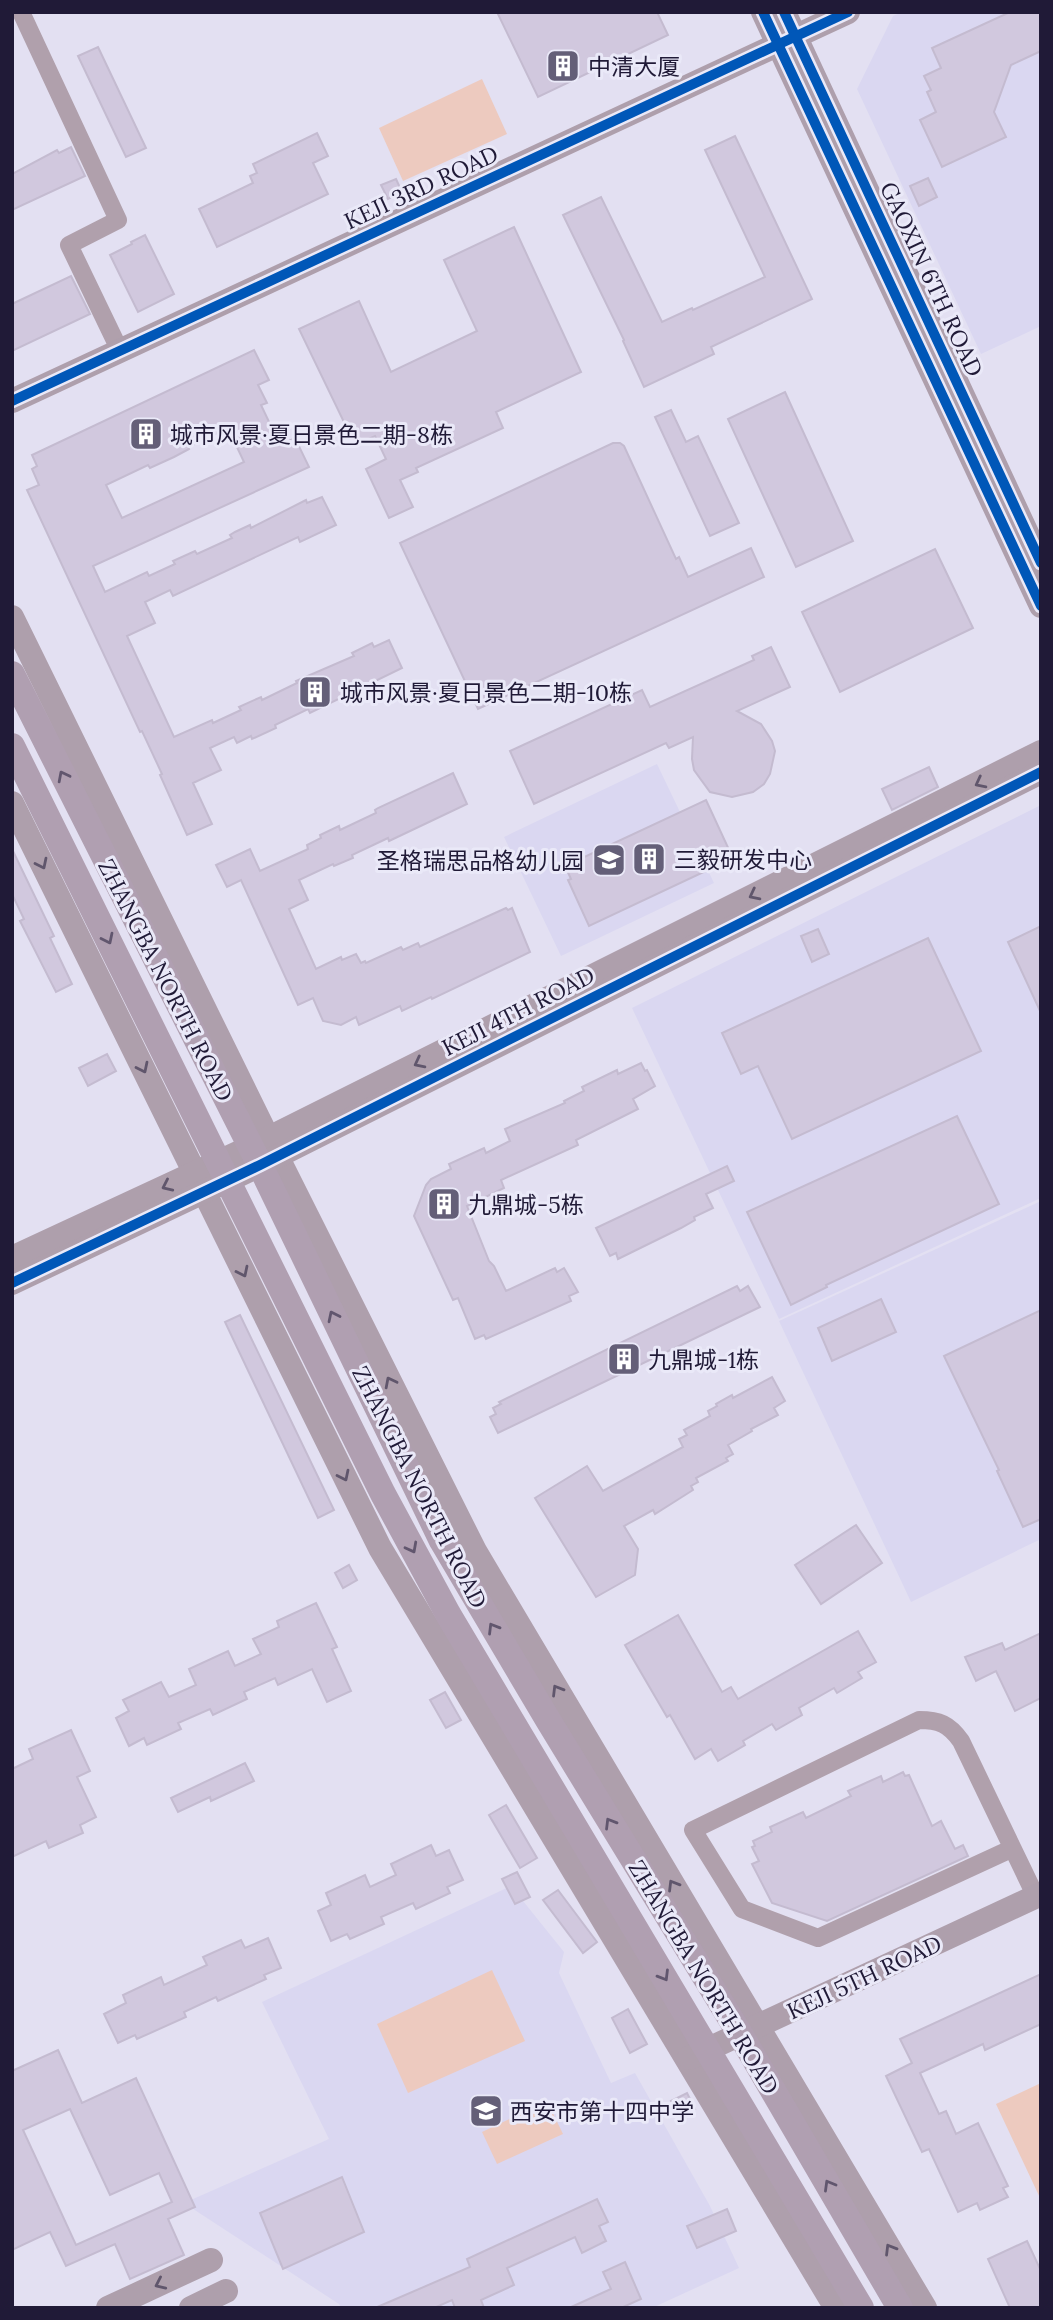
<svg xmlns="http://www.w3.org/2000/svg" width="1053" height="2320" font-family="Lora,'Noto Sans SC',serif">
<rect width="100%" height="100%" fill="#e3e0f2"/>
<!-- built -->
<g fill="#dad7f1">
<path d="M902,12H1041V326L981,354L857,89L893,16Z"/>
<path d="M657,764L714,883L561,956L504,837Z"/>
<path d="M1041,805V1198L779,1319L632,1008Z"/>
<path d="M1041,1201V1539L911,1602L779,1321Z"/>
<path d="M511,1886L564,1952L559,1973L611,2083L635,2073L710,2206L739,2268L652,2308H341L339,2304L184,2203L329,2139L262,2002Z"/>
</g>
<!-- green -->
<g fill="#edcabf">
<path d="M482,79L507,134L403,181L379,128Z"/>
<path d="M492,1970L525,2041L408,2093L377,2024Z"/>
<path d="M1041,2083V2200L996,2104Z"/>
<path d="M547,2101L563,2134L497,2164L482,2132Z"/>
</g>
<!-- building -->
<g fill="#d1c8de" stroke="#c4bbd0" stroke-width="2" fill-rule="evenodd">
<path d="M497,12H657L668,35L538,97Z"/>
<path d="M1010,12H1041V51L1011,65L994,112L1006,137L942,167L920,120L936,112L927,92L931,90L924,76L941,68L932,48Z"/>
<path d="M98,47L146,148L126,157L78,56Z"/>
<path d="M317,133L328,156L313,163L328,194L217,247L199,209L253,183L250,176L257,173L253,164Z"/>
<path d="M735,136L812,299L711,347L714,354L644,387L623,341L624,340L563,215L601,197L662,322L692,308L693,310L765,277L705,150Z"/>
<path d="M71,147L85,176L12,210V174L57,150L59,153Z"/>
<path d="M928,178L937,197L919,206L910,186Z"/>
<path d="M396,179L402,192L388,199L381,185Z"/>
<path d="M514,227L581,372L496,412L503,428L416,468L418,472L400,480L413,507L389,518L366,469L386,459L375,436L355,445L299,329L359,301L391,372L477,331L444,260Z"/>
<path d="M145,235L174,294L138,312L110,255L132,244L131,242Z"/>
<path d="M71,276L90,314L12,351V304Z"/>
<path d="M254,350L269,380L258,385L267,403L261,405L280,445L295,438L309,467L93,566L105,592L147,572L149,576L175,564L173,561L195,551L197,554L232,538L230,535L235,532L250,525L251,528L306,500L307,503L322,497L336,525L300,542L298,537L173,596L170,590L145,602L155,623L127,636L174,737L212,720L213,723L241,710L239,707L261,697L262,700L297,683L296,681L354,656L352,653L372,643L374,647L389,640L402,668L310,713L308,709L275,725L276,728L252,739L251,736L237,743L234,737L210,748L221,770L193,783L212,824L187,835L160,775L162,774L142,731L140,732L27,490L39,485L32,469L37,466L32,455ZM228,428L244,462L122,518L106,485L148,465L150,468L174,457L189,449L188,447Z"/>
<path d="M785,392L853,541L796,567L728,419Z"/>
<path d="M671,410L686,442L698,436L739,523L710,536L655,417Z"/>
<path d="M613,443H620L624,446L676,559L679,557L688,577L751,548L764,577L478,709L400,543Z"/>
<path d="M935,549L973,628L840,692L802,612Z"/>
<path d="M771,647L790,687L737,711L761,724L772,741L775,751L770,774L764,784L753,792L732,797L710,792L694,770L692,759L693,737L669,748L666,743L534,804L510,751L642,690L650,707L754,660L752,656Z"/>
<path d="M929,767L938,787L892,810L882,789Z"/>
<path d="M453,773L467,804L389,841L388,838L352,855L353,858L334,866L333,864L299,880L308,900L289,909L316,969L341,957L342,960L356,954L361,963L365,961L366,963L401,947L403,950L418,943L420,947L506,908L508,910L512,908L530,952L432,999L431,997L402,1011L400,1006L359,1025L356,1017L341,1025L323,1021L313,998L298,1005L241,880L227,887L216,865L250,849L260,871L306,850L308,849L307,845L321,838L320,835L339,826L340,830L376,813L375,810L378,808Z"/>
<path d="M706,800L731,854L708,865L710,869L589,926L568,880L571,879L565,866Z"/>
<path d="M12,849L54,936L50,938L72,984L56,992L20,921L24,919L12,894Z"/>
<path d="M1041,926V1013L1008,942Z"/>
<path d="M818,929L829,954L812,962L801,936Z"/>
<path d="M928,938L981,1051L792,1139L758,1066L741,1074L722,1033Z"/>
<path d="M107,1054L116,1071L88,1086L79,1068Z"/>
<path d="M641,1063L645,1071L647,1070L655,1086L633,1099L638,1109L576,1140L578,1145L501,1180L504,1188L467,1206L489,1261L494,1266L506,1291L555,1268L557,1272L564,1268L578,1292L569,1296L571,1301L486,1339L484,1335L475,1339L458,1298L453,1300L414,1216L426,1185L431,1179L451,1169L449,1164L484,1148L486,1153L510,1141L505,1129L565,1103L564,1101L584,1091L582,1087L617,1070L618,1074Z"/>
<path d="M957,1116L999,1204L826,1285L827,1287L791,1305L747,1212Z"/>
<path d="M727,1166L734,1181L706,1194L713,1208L694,1217L695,1220L681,1228L618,1259L616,1253L610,1256L596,1228Z"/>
<path d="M737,1286L740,1291L748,1286L760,1307L498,1433L490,1417L496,1414L493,1408L501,1404L499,1402Z"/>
<path d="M881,1299L896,1332L832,1361L818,1328Z"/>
<path d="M1041,1310V1519L1023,1527L997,1471L999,1470L944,1356Z"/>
<path d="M240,1315L334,1510L318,1518L225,1322Z"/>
<path d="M772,1377L785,1401L774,1408L778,1415L751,1429L752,1431L728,1445L733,1454L726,1458L728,1461L696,1478L698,1482L691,1486L693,1490L655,1514L653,1510L624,1526L638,1549L635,1575L596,1597L535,1498L587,1466L603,1491L683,1447L679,1439L687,1435L684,1430L710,1416L708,1411L717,1406L716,1404L732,1395L733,1398Z"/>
<path d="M856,1525L882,1563L821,1604L795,1565Z"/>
<path d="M349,1565L357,1580L343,1588L335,1573Z"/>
<path d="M316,1603L337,1647L332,1649L351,1691L327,1702L312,1669L278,1685L275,1678L244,1692L247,1699L213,1715L210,1709L178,1723L181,1729L147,1745L144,1738L129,1746L116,1718L129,1711L123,1700L161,1682L169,1697L196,1685L189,1669L228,1651L235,1666L261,1654L253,1639L279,1627L277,1621Z"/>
<path d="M678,1615L722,1692L731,1687L738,1699L858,1631L876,1662L858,1672L862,1678L837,1693L834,1688L799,1708L802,1715L776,1730L772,1724L743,1741L745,1745L718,1761L711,1749L695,1759L670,1715L667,1717L625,1645Z"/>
<path d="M1041,1633V1698L1015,1711L996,1671L976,1681L965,1657L1002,1643L1005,1650Z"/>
<path d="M445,1692L461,1720L446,1728L430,1700Z"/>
<path d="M71,1730L90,1771L77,1777L96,1817L80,1825L83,1833L49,1848L46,1841L12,1857V1769L33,1759L29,1749Z"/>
<path d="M245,1763L254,1781L211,1801L210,1797L178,1812L171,1798Z"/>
<path d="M903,1772L905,1776L909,1775L932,1826L941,1821L955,1849L963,1845L968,1856L827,1921L772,1903L752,1864L759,1861L752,1847L755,1846L753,1841L772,1832L770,1827L803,1812L806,1818L851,1796L848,1791L881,1776L883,1782Z"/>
<path d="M506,1805L537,1858L520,1868L489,1815Z"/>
<path d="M431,1845L436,1856L449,1850L463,1880L447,1887L450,1893L416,1909L413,1903L381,1917L384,1924L350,1939L347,1934L331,1941L318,1911L331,1905L326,1893L365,1875L370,1887L396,1875L391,1864Z"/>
<path d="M517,1872L530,1897L515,1904L502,1879Z"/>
<path d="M558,1890L597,1942L583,1953L543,1900Z"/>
<path d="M268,1938L281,1968L264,1975L266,1979L218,2001L216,1997L184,2012L186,2017L137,2039L135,2035L118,2043L104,2014L126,2003L123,1995L161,1977L164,1985L207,1965L203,1957L241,1940L245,1948Z"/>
<path d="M1041,1974V2024L985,2050L983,2044L920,2073L939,2114L946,2111L956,2134L978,2123L1008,2186L1003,2188L1008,2197L980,2210L977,2203L958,2212L929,2149L922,2152L886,2076L912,2063L900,2039Z"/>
<path d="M628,2009L647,2044L630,2053L612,2018Z"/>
<path d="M58,2050L82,2103L136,2078L195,2207L168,2219L184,2255L130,2279L115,2244L66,2266L50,2232L12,2250V2071ZM70,2109L110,2195L159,2173L172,2202L76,2245L23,2130Z"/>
<path d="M687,2093L695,2109L680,2117L671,2101Z"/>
<path d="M342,2177L364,2232L283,2269L260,2213Z"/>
<path d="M597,2199L608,2222L599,2226L606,2241L582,2253L575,2237L507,2268L514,2285L481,2300L484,2308H455L452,2300L434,2308H375L470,2267L467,2259Z"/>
<path d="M727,2209L736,2231L697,2248L687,2226Z"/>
<path d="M1027,2241L1041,2271V2308H1010L988,2259Z"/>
<path d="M625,2262L641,2299L621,2308H569L611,2289L603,2272Z"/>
</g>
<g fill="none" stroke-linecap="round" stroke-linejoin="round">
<!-- street -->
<g stroke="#b0a0ac" stroke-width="18">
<path d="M21,12L118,220L69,245L120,351"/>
<path d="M1011,1849L818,1938L742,1909L693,1830L919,1720C939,1720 949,1724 961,1741L1036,1897"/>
</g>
<!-- secondary -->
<g stroke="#ae9fac" stroke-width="24">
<path d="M763,12L1041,606"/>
<path d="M784,12L1041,563"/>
<path d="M12,401L848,12"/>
<path d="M12,617L268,1138L475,1551L925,2308"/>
<path d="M12,803L380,1548L836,2308"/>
<path d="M12,1258L251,1147L1041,752"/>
<path d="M12,1283L260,1165L1041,772"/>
<path d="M689,2058L1041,1894"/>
<path d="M108,2308L211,2260"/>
<path d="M191,2308L226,2291"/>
</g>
<!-- primary -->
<g stroke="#b09fb1" stroke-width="26">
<path d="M12,674L260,1165L442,1541L548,1720L740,2034L900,2308"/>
<path d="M12,746L383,1494L448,1614L861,2308"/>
</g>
<defs>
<g id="cycleway">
<path d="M763,12L1041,606"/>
<path d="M784,12L1041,563"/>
<path d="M12,401L848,12"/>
<path d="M12,1283L260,1165L1041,772"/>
</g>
</defs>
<!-- cycleway casing -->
<use href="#cycleway" stroke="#eae9f8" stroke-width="15"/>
<!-- cycleway -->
<use href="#cycleway" stroke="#0057b8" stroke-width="10"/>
</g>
<!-- one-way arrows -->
<defs><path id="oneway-chevron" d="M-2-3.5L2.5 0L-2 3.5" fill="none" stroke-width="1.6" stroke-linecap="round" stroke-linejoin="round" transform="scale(1.75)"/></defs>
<g stroke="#61566e">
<use href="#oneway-chevron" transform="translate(63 776) rotate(-117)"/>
<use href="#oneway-chevron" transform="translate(108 939) rotate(64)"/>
<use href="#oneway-chevron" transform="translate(333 1316) rotate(-116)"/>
<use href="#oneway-chevron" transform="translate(412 1548) rotate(62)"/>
<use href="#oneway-chevron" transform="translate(493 1628) rotate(-121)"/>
<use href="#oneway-chevron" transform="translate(610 1823) rotate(-121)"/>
<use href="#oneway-chevron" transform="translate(664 1976) rotate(59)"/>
<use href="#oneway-chevron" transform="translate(829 2185) rotate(-120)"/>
</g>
<g stroke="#60566c">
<use href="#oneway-chevron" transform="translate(980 783) rotate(153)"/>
<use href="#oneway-chevron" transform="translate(42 864) rotate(64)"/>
<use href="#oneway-chevron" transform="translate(754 895) rotate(153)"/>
<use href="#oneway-chevron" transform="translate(419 1063) rotate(153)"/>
<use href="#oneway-chevron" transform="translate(143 1068) rotate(64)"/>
<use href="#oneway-chevron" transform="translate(167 1186) rotate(155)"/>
<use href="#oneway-chevron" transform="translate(243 1272) rotate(64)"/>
<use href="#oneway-chevron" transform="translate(390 1382) rotate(-117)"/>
<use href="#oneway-chevron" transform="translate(344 1476) rotate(64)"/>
<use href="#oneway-chevron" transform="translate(557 1690) rotate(-121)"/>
<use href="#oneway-chevron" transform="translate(673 1885) rotate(-121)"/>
<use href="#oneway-chevron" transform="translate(890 2249) rotate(-121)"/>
<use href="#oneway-chevron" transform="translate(160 2284) rotate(155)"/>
</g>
<!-- icons -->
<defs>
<symbol id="building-square" viewBox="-11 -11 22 22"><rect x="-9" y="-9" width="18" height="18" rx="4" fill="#645f78" stroke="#eae9f8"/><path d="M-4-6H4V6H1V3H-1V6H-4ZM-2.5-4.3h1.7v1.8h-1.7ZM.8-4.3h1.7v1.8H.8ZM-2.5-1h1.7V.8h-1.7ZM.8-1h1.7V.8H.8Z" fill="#fff"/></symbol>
<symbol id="school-square" viewBox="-11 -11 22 22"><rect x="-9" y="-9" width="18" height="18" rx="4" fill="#645f78" stroke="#eae9f8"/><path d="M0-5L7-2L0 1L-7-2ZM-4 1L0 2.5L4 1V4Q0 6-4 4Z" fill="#fff"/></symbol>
</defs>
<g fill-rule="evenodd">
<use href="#building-square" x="544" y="47" width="38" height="38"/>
<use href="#building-square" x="127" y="415" width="38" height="38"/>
<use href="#building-square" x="296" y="673" width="38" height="38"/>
<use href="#building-square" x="630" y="840" width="38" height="38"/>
<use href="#school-square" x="590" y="841" width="38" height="38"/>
<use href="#building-square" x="425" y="1185" width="38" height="38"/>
<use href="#building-square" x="605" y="1340" width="38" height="38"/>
<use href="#school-square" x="467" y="2092" width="38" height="38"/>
</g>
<g text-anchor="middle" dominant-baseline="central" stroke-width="6" stroke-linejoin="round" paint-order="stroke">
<!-- poi labels -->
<g font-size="23" fill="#201a37" stroke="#eae9f8" text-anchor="start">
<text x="588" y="66">中清大厦</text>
<text x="170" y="434">城市风景·夏日景色二期-8栋</text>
<text x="340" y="692">城市风景·夏日景色二期-10栋</text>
<text x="674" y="859">三毅研发中心</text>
<text x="584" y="860" text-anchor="end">圣格瑞思品格幼儿园</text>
<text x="468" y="1204">九鼎城-5栋</text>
<text x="648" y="1359">九鼎城-1栋</text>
<text x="510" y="2111">西安市第十四中学</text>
</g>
<!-- street labels -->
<g font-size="23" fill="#201a37" stroke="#eae9f8">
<text transform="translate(421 187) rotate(-25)">KEJI 3RD ROAD</text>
<text transform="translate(932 279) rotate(65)">GAOXIN 6TH ROAD</text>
<text transform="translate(166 980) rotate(63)">ZHANGBA NORTH ROAD</text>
<text transform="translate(518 1011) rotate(-27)">KEJI 4TH ROAD</text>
<text transform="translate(420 1487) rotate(63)">ZHANGBA NORTH ROAD</text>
<text transform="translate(704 1977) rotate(59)">ZHANGBA NORTH ROAD</text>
<text transform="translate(864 1977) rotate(-25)">KEJI 5TH ROAD</text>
</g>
</g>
<!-- border -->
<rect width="1053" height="2320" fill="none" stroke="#201a37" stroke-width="28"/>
</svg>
